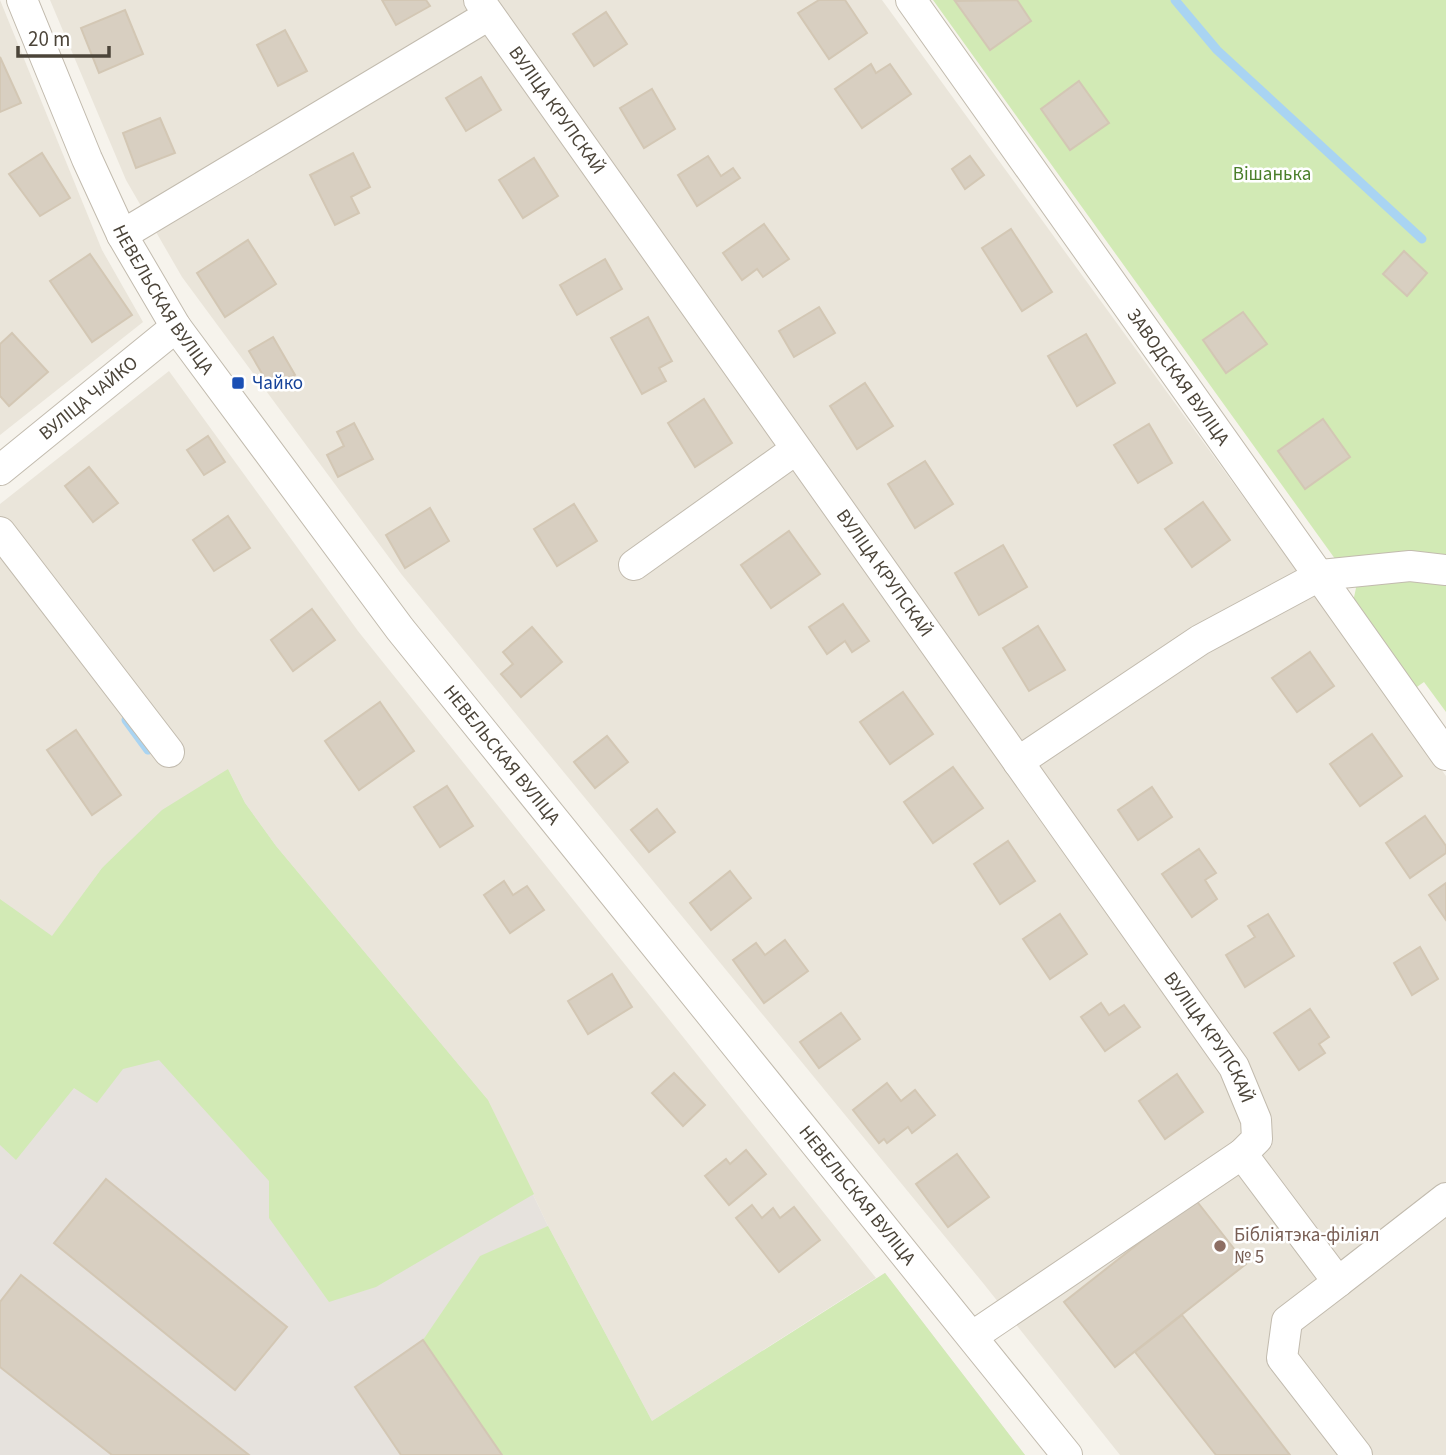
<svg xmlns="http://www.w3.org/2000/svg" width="1446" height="1455" font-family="'Source Sans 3',sans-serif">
<rect width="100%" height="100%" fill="#f6f3ec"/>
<!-- residential -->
<g fill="#eae5da">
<path d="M0,0L102,250L143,322L0,435Z"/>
<path d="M50,0H882L1446,776V1455H1120L983,1283L402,575L182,277L126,180Z"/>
<path d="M169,371L358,631L876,1278L652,1421L548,1226L488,1100L276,846L245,803L228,769L102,868L52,937L0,899V504Z"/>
</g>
<!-- industrial -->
<path fill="#e6e2dd" d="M228,769L245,803L276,846L488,1100L548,1226L652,1421L885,1273L1025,1455H0V899L52,936L102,868L162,810Z"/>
<!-- green -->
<g fill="#d2eab5">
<path d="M933,0H1446V712L1424,682L1414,689L1353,602L1356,588Z"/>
<path d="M228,769L245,803L276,846L488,1100L534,1194L376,1287L329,1302L269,1218V1181L159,1060L123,1069L97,1103L74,1088L16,1160L0,1145V899L52,936L102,868L162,810Z"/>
<path d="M548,1226L652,1421L885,1273L1025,1455H502L423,1340L480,1256Z"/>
</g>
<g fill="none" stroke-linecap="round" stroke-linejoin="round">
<!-- stream -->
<g stroke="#a9d4f2" stroke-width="9">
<path d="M1175,0L1217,50L1422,239"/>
<path d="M126,720L148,750"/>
</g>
</g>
<!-- building -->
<g fill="#d8cfc1" stroke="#d3c7b4" stroke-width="2">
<path d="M382,0H426L430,6L396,25Z"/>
<path d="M819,0H845L867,33L829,59L798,13Z"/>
<path d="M1017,0L1031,21L990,50L955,1Z"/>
<path d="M125,10L143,54L99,73L81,28Z"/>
<path d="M606,12L627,44L594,66L573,34Z"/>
<path d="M285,30L307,71L278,86L257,45Z"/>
<path d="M0,57L21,103L0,112Z"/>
<path d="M871,64L876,73L890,64L911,94L862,128L835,89Z"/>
<path d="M481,77L501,110L466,131L446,98Z"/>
<path d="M1079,81L1109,123L1070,150L1041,109Z"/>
<path d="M652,89L675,129L644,148L620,108Z"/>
<path d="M160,118L175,153L136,168L123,133Z"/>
<path d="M42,153L70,198L40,216L9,174Z"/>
<path d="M353,153L370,187L351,197L359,213L335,225L310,175Z"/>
<path d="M708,156L721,176L733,168L740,178L697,206L678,175Z"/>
<path d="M970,156L984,175L965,189L952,169Z"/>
<path d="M534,158L558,196L523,218L499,180Z"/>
<path d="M764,224L789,259L763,277L757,269L742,280L723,253Z"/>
<path d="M1011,229L1052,292L1022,311L982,248Z"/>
<path d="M248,240L276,284L225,317L197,273Z"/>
<path d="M1404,251L1427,273L1407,296L1383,274Z"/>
<path d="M90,254L132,315L92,342L50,281Z"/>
<path d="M605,259L622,289L577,315L560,285Z"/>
<path d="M819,307L835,333L794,357L779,331Z"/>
<path d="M1243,312L1267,344L1226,373L1203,340Z"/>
<path d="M648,317L672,361L659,368L666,381L642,394L611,338Z"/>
<path d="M12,333L48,372L9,406L0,396V344Z"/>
<path d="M1086,334L1115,383L1077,406L1048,356Z"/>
<path d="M273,337L295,375L271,389L249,351Z"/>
<path d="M865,383L893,426L857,449L830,406Z"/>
<path d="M704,399L732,443L695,467L668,423Z"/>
<path d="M1323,419L1350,457L1305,489L1278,451Z"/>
<path d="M354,423L373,459L338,477L327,455L344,446L337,432Z"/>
<path d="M1149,424L1172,463L1138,483L1114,445Z"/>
<path d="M208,436L225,462L204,475L187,450Z"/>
<path d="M925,461L953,504L915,528L888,484Z"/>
<path d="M89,467L118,503L93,522L65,486Z"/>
<path d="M1203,502L1230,540L1192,567L1165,529Z"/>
<path d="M574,504L597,541L557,566L534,529Z"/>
<path d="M430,508L449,541L405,568L386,535Z"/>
<path d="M228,516L250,548L214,571L193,540Z"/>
<path d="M789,531L820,574L771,608L741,565Z"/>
<path d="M1003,545L1027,587L979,615L955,573Z"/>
<path d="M843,604L869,641L852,652L845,641L827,654L809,627Z"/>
<path d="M312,609L335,640L293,671L271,640Z"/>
<path d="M1038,626L1065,670L1029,691L1003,648Z"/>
<path d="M532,627L562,662L521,697L501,674L513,664L503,652Z"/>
<path d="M1310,652L1334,686L1297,712L1272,678Z"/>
<path d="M903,692L933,734L890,764L860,722Z"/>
<path d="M380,702L414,751L359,790L325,741Z"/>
<path d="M76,730L121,795L92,815L47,750Z"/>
<path d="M1372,734L1402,776L1360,806L1330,764Z"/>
<path d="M607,736L628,762L595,788L574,762Z"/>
<path d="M953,767L983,808L933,843L904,802Z"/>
<path d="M447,786L473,826L440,847L414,807Z"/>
<path d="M1152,787L1172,817L1138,840L1118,810Z"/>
<path d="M657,809L675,832L649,852L631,830Z"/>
<path d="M1425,816L1446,846V853L1410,878L1386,843Z"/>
<path d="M1008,841L1035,881L1000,904L974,864Z"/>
<path d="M1199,849L1216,873L1205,880L1217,899L1192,917L1162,874Z"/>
<path d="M730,871L751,898L711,930L690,903Z"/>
<path d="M504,881L513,895L527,886L544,910L510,933L484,895Z"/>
<path d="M1446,883V920L1429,895Z"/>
<path d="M1060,914L1087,954L1050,979L1023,939Z"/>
<path d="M1268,914L1294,956L1245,987L1226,955L1255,937L1248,926Z"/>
<path d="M785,940L808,971L764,1003L733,960L756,943L765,955Z"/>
<path d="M1420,947L1438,979L1412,995L1394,963Z"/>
<path d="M612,974L632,1007L588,1034L568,1001Z"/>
<path d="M1101,1003L1109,1015L1124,1005L1140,1027L1105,1051L1081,1017Z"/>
<path d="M1310,1009L1329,1037L1319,1044L1325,1053L1299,1070L1274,1033Z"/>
<path d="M841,1013L860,1039L819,1068L800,1042Z"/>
<path d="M674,1073L705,1105L683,1126L652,1093Z"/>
<path d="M1177,1074L1203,1112L1165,1139L1139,1101Z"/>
<path d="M887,1083L901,1101L915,1090L935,1115L912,1133L908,1127L887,1143L884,1139L879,1143L853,1110Z"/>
<path d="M746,1150L766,1174L729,1205L705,1176L726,1159L730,1164Z"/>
<path d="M957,1154L989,1197L948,1227L916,1184Z"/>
<path d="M106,1179L287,1327L235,1390L54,1243Z"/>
<path d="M1195,1199L1246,1264L1115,1367L1064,1302Z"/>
<path d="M752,1205L762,1218L773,1208L780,1218L794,1207L820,1240L779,1272L736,1218Z"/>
<path d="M21,1275L249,1455H112L0,1367V1302Z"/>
<path d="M1182,1315L1290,1455H1216L1135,1352Z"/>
<path d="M423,1340L502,1455H401L355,1387Z"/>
</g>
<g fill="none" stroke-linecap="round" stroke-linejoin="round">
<defs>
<g id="minor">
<path id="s1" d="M22,0L87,159L122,235L176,327L400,629L1067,1455"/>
<path id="s2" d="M479,0L1234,1067L1256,1120L1257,1139L1242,1154L973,1336"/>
<path id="s3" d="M911,0L1446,755"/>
<path d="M122,235L489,15"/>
<path id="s4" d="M0,470L176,327"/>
<path d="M0,532L169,752"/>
<path d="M634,565L795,450"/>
<path d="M1018,762L1200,640L1321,575L1410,566L1446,570"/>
<path d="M1242,1154L1338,1282L1446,1198"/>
<path d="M1338,1282L1287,1321L1282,1358L1357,1455"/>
</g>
</defs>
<!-- minor casing -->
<use href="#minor" stroke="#c2bbae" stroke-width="32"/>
<!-- minor -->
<use href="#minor" stroke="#fff" stroke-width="30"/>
</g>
<!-- markers -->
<rect fill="#1a4fb4" stroke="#fff" stroke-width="2.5" x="231" y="376" width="14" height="14" rx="3.5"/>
<circle fill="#8d6e63" stroke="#fff" stroke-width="2.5" cx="1220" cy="1246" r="7"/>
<g text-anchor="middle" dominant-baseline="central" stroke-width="5" stroke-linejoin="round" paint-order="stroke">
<!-- street labels -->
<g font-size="19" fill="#4b4439" stroke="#fff">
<text stroke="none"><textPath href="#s2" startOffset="135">ВУЛІЦА КРУПСКАЙ</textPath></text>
<text stroke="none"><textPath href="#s1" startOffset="332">НЕВЕЛЬСКАЯ ВУЛІЦА</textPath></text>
<text stroke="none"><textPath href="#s3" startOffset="462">ЗАВОДСКАЯ ВУЛІЦА</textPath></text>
<text stroke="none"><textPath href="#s4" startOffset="114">ВУЛІЦА ЧАЙКО</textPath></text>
<text stroke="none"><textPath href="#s2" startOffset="702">ВУЛІЦА КРУПСКАЙ</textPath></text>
<text stroke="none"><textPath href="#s1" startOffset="900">НЕВЕЛЬСКАЯ ВУЛІЦА</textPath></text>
<text stroke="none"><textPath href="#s2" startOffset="1269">ВУЛІЦА КРУПСКАЙ</textPath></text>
<text stroke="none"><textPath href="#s1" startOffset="1466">НЕВЕЛЬСКАЯ ВУЛІЦА</textPath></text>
</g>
<!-- park labels -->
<g font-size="19" fill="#4a7f2a" stroke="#fff">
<text x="1272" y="174">Вішанька</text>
</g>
<!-- transit labels -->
<g font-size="19" fill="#164399" stroke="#fff" text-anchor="start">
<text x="252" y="383">Чайко</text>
</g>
<!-- education labels -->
<g font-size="19" fill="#785e54" stroke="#fff" text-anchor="start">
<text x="1234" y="1235">Бібліятэка-філіял<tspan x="1234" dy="22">№ 5</tspan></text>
</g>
</g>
<!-- scale -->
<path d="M18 46v10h91v-10" fill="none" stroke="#4b4439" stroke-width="3.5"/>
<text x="28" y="46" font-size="21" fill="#4b4439" stroke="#ffffff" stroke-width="5" paint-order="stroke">20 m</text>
</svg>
